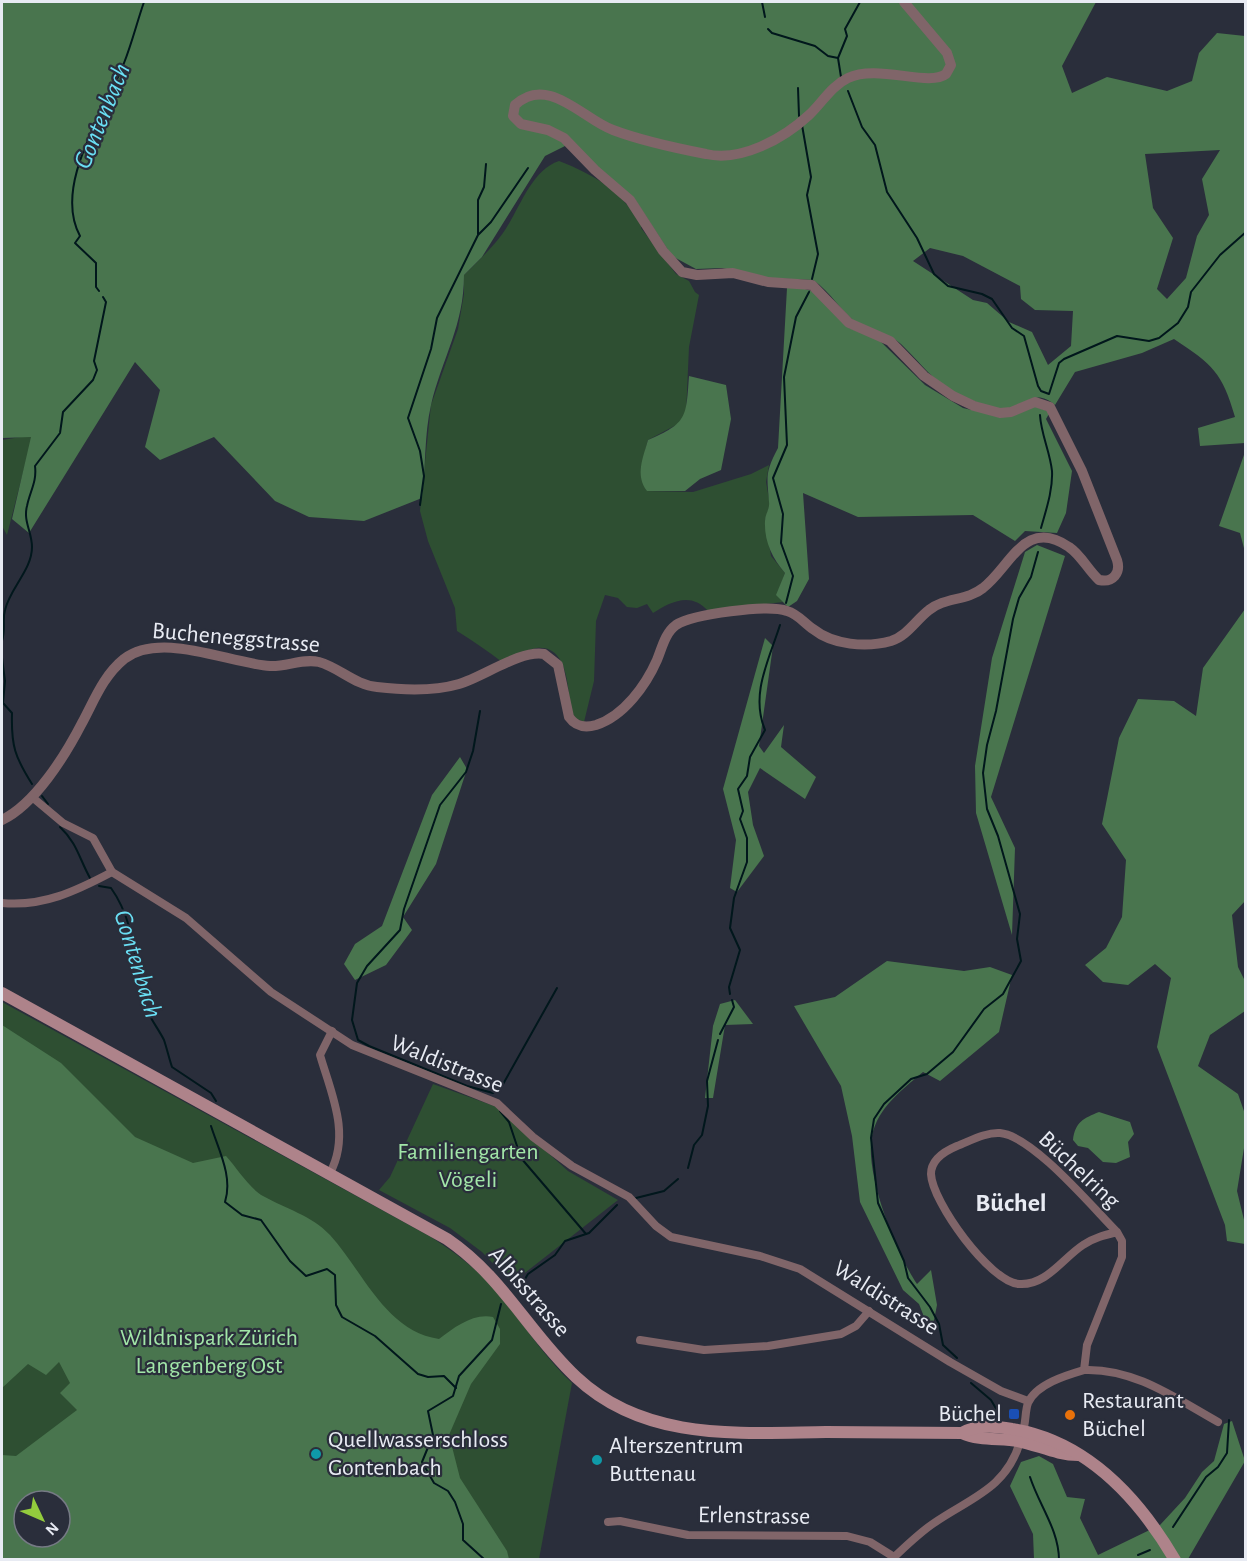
<svg xmlns="http://www.w3.org/2000/svg" width="1247" height="1561" font-family="'Alegreya Sans',sans-serif">
<rect width="100%" height="100%" fill="#2a2e3b"/>
<!-- green -->
<g fill="#2e4f32" fill-rule="evenodd">
<path d="M559,161C597,176 619,190 642,224L641,228L676,274L689,281L695,292L699,295L689,347L686,414L678,424L648,440L645,451L647,491L693,492L751,474L769,465L766,482L770,505L765,520L771,556L785,573L777,595L783,602L708,611C691,591 670,602 653,613L647,604L637,608L627,607L618,598L605,595L596,621L594,681L584,722L575,718L571,712C568,691 569,645 537,648C525,650 512,658 502,662C488,651 473,641 457,631L455,608L428,541L420,511L431,405L458,329L464,294V275C476,263 489,251 500,237C519,213 529,171 559,161Z"/>
<path d="M33,435L29,449L7,535L2,526V440Z"/>
<path d="M2,1002L431,1237C451,1250 469,1263 486,1280C517,1312 539,1352 572,1383L539,1559H2ZM24,1501H60V1537H24Z"/>
<path d="M433,1084L497,1107L568,1171L618,1200L512,1283L482,1252L450,1228L379,1190L390,1177Z"/>
</g>
<!-- forest -->
<g fill="#49754e" fill-rule="evenodd">
<path d="M2,2H1096L1062,66L1072,93L1107,77L1167,91L1192,81L1199,53L1217,33L1245,36V443L1200,446L1198,428L1235,417C1222,372 1213,365 1174,339L1142,353L1075,372L1055,405C1033,386 1024,409 1004,409C989,408 973,401 960,395C935,384 920,362 901,344C889,333 872,333 859,325C841,312 831,292 813,280L769,278L722,268L696,269L672,256L634,198L567,145L545,156L482,257L464,275C464,326 442,358 431,405C424,435 426,468 422,498L364,521L309,517L275,501L214,437L160,460L145,447L160,390L135,362L29,533L12,519L31,437L2,438ZM1220,150L1202,179L1209,215L1197,236L1186,278L1167,299L1157,289L1173,238L1153,208L1145,154ZM930,248L963,256L1020,286L1021,299L1035,310L1073,311L1071,346L1048,365L1032,332L1009,322L987,303L973,300L913,261Z"/>
<path d="M787,288H802L814,292L849,328L878,339L925,385L963,408L976,411L1034,406L1050,412L1046,419L1072,471L1066,513L1057,533L1025,531L1015,541L973,515L858,517L803,493L809,579L797,601L788,607L776,595L785,573C772,558 764,541 765,521C765,514 770,509 769,502C767,475 765,473 778,448Z"/>
<path d="M689,376L726,385L731,419L721,470L700,479L685,491H647C635,475 643,458 648,440C688,423 686,417 689,376Z"/>
<path d="M1245,452V552L1240,533L1219,526Z"/>
<path d="M1037,545L1065,556L991,797L1015,848L1012,935L976,813L975,766L992,658L1025,552Z"/>
<path d="M1245,609L1246,900L1232,915L1238,967L1245,981V1011L1210,1035L1198,1066L1238,1094L1245,1114V1142L1237,1191L1245,1224V1244L1227,1241L1225,1225L1157,1047L1171,978L1155,964L1128,985L1103,982L1085,965L1106,948L1122,917L1126,860L1102,824L1119,738L1138,699L1174,701L1196,716L1203,668Z"/>
<path d="M765,638L773,646L759,746L764,753L784,725L781,747L816,777L805,799L760,768L748,792L753,825L764,856L737,892L730,888L736,840L723,789Z"/>
<path d="M460,757L467,769L436,864L403,917L412,930L386,965L355,980L344,964L355,944L382,926L432,795Z"/>
<path d="M887,961L964,971L990,967L1012,975L999,1032L940,1081L923,1072C902,1090 878,1107 872,1136C864,1172 896,1253 917,1284L931,1270L937,1305L931,1335L919,1304L903,1290L860,1202L852,1136L841,1086L794,1006L835,997Z"/>
<path d="M735,1000L753,1024L725,1025L713,1098H705L713,1026L720,1004Z"/>
<path d="M2,1025L61,1063L135,1137L193,1163L226,1156C237,1168 249,1188 263,1196C286,1209 311,1215 330,1235C363,1271 385,1331 439,1339C455,1327 473,1313 493,1317L500,1329V1344L471,1384L449,1435L460,1478L507,1551L509,1559H2V1455L16,1456L77,1410L60,1393L70,1383L59,1362L46,1375L28,1364L2,1388ZM24,1501H60V1537H24Z"/>
<path d="M1099,1112L1130,1122L1134,1134L1128,1142L1130,1157L1116,1163L1103,1162L1088,1148L1078,1146L1073,1140C1075,1122 1084,1118 1099,1112Z"/>
<path d="M1232,1421L1245,1461L1188,1559H1034L1033,1534L1010,1486L1021,1462L1039,1456L1053,1464L1067,1497L1085,1499L1080,1518L1098,1555L1160,1525L1185,1498L1202,1472L1214,1461L1224,1424Z"/>
</g>
<g fill="none" stroke-linecap="round" stroke-linejoin="round">
<!-- stream -->
<g stroke="#01171c" stroke-width="2">
<path d="M762,2L765,17"/>
<path d="M768,29L772,33L815,46L828,56L838,58"/>
<path d="M841,77L838,58L847,36L845,29L860,2"/>
<path d="M798,88L799,116"/>
<path d="M848,91L862,127L875,145L887,192L917,238L934,274L948,286L982,294L992,299L1012,328L1024,336L1038,386L1041,391L1049,394L1059,363L1064,359L1117,336L1149,341L1159,338L1178,323L1188,307L1191,292L1220,255L1246,232"/>
<path d="M802,125L811,177L807,195L818,254L812,279"/>
<path d="M478,234V200L484,187L486,164"/>
<path d="M99,291L96,287V263L75,243L80,236C52,184 106,111 124,63C132,43 137,22 144,2"/>
<path d="M1040,415C1041,434 1050,452 1052,471C1053,490 1046,510 1041,528"/>
<path d="M420,505L424,476L420,451L408,418L431,349L437,318L478,235L491,222L528,168"/>
<path d="M786,603L793,576L781,543L783,514L773,478L787,445L784,377L796,317L809,292"/>
<path d="M2,641C6,628 2,620 5,610C10,588 32,570 32,547C32,532 23,521 27,506C30,491 37,482 35,466L60,433L63,412L93,380L97,370L94,361L106,302L103,297"/>
<path d="M2,658L5,681L3,703L12,713C11,746 15,757 32,784"/>
<path d="M480,711L473,751L466,772L440,805L404,909L400,930L367,966L357,983L352,1020L358,1040L369,1046L467,1086L493,1093L502,1086L557,988"/>
<path d="M42,796L48,804"/>
<path d="M60,827C77,843 79,858 90,878"/>
<path d="M99,886L111,888C136,923 134,963 144,1003C148,1016 158,1028 164,1040C167,1049 169,1058 172,1067L211,1093L216,1101"/>
<path d="M730,994L729,987L740,950L730,928L734,898L747,862V838L740,819L743,811L738,789L747,776L750,757L765,730C750,694 769,660 780,625"/>
<path d="M720,1034L734,1007L732,1000"/>
<path d="M500,1111L509,1122L521,1158L586,1234"/>
<path d="M211,1126C219,1151 233,1177 225,1202L242,1215L261,1220L290,1261L306,1276L327,1269L335,1275L336,1305L342,1317L375,1336L418,1374L428,1377L444,1376L456,1388"/>
<path d="M688,1168L694,1145L702,1135L708,1106L707,1081L718,1040"/>
<path d="M636,1198L664,1191L678,1179"/>
<path d="M519,1289L528,1274L555,1255L565,1241L589,1233L617,1205"/>
<path d="M957,1358L943,1345L939,1324L930,1307L908,1278L904,1261L878,1203L871,1138L874,1119L884,1104L911,1079L927,1074L953,1052L984,1009L1003,994L1021,961L1017,939L1020,914L998,836L987,809L983,773L987,745L996,711L1013,619L1019,598L1031,577L1038,552"/>
<path d="M971,1383L991,1400L1001,1417"/>
<path d="M1030,1477C1039,1505 1059,1530 1059,1560"/>
<path d="M1173,1527L1206,1477L1218,1467L1227,1453L1229,1420"/>
<path d="M1138,1555L1150,1550"/>
<path d="M485,1560L463,1540V1524L455,1502L448,1491L434,1483L422,1462L433,1435L428,1411L453,1396L459,1376L492,1340L501,1304"/>
</g>
<!-- minor -->
<g stroke="#806569" stroke-width="8">
<path d="M32,797L63,823L93,838L112,872L186,918L271,992L352,1045L497,1103L533,1137L572,1166L629,1197L656,1226L671,1237L760,1256L800,1269L950,1362L1001,1391L1028,1401"/>
<path d="M2,903C43,907 76,891 112,872"/>
<path d="M330,1173C351,1134 331,1093 320,1055L332,1031"/>
<path d="M640,1340L704,1350L768,1346L841,1334L856,1326L869,1311"/>
<path d="M1084,1370C1134,1368 1175,1398 1218,1422"/>
<path d="M1023,1431C1026,1422 1025,1411 1028,1403C1036,1384 1067,1375 1084,1370L1087,1345L1122,1257V1241L1117,1232C1093,1208 1033,1136 1000,1133C986,1132 970,1141 957,1146C945,1151 931,1159 931,1174C932,1202 990,1282 1019,1284C1046,1286 1063,1258 1083,1245C1093,1238 1105,1235 1117,1232"/>
<path d="M608,1522L620,1521L688,1535L847,1536L870,1542L894,1557"/>
<path d="M891,1560C905,1547 919,1533 934,1523C970,1498 1006,1489 1020,1442"/>
</g>
<!-- tertiary -->
<path stroke="#806569" stroke-width="10" d="M2,820C35,804 65,756 82,723C94,701 103,676 124,659C161,631 228,663 270,666C286,667 303,658 319,662C340,668 355,685 377,687C402,690 435,691 459,684C483,677 520,650 544,654L558,665L569,717C576,727 585,728 596,725C624,716 646,685 657,660C662,648 665,633 676,625C693,614 768,604 787,611C798,614 804,623 813,629C833,645 866,648 891,641C907,636 916,620 929,610C945,597 967,601 983,588C1010,568 1025,516 1069,547C1081,555 1088,570 1099,580C1113,583 1121,573 1117,560L1082,471L1050,407L1035,402L1011,412L1000,413L974,406L953,396L924,376L890,341L849,323L812,285L768,282L733,273L697,275L682,272L663,251L630,200L595,170L564,138L548,130L521,124L513,116L515,105C548,74 584,120 613,130C642,141 675,148 706,154C741,162 783,139 809,115C822,103 831,86 848,78C877,64 929,87 946,74L951,65L947,53L904,2"/>
<!-- secondary -->
<g stroke="#ae838a" stroke-width="12">
<path d="M2,993L447,1239C504,1278 528,1332 576,1377C645,1442 739,1433 826,1432C872,1432 917,1433 962,1433C979,1441 1000,1438 1018,1441C1038,1445 1057,1455 1078,1455"/>
<path d="M962,1433C977,1424 996,1426 1012,1429C1086,1441 1138,1497 1175,1560"/>
</g>
</g>
<!-- markers -->
<rect fill="#1a4fb4" stroke="#2a2e3b" stroke-width="2" x="1008" y="1408" width="12" height="12" rx="3"/>
<circle fill="#e8710a" stroke="#2a2e3b" stroke-width="2" cx="1070" cy="1415" r="6"/>
<g fill="#0f9aa8" stroke="#2a2e3b" stroke-width="2">
<circle cx="316" cy="1454" r="6"/>
<circle cx="597" cy="1460" r="6"/>
</g>
<g text-anchor="middle" dominant-baseline="central" stroke-width="4.5" stroke-linejoin="round" paint-order="stroke">
<!-- street labels -->
<g font-size="24" fill="#e8ebf3" stroke="#2a2e3b">
<text transform="translate(236 638) rotate(5)">Bucheneggstrasse</text>
<text transform="translate(447 1064) rotate(22)">Waldistrasse</text>
<text transform="translate(1079 1170) rotate(43)">Büchelring</text>
<text transform="translate(529 1292) rotate(49)">Albisstrasse</text>
<text transform="translate(886 1298) rotate(32)">Waldistrasse</text>
<text transform="translate(754 1516) rotate(1)">Erlenstrasse</text>
</g>
<!-- park labels -->
<g font-size="24" fill="#a2e6a8" stroke="#2a2e3b">
<text x="468" y="1152">Familiengarten<tspan x="468" dy="28">Vögeli</tspan></text>
<text x="209" y="1338">Wildnispark Zürich<tspan x="209" dy="28">Langenberg Ost</tspan></text>
</g>
<!-- poi labels -->
<g font-size="24" fill="#e8ebf3" stroke="#2a2e3b" text-anchor="start">
<text x="1082" y="1401">Restaurant<tspan x="1082" dy="28">Büchel</tspan></text>
<text x="1002" y="1414" text-anchor="end">Büchel</text>
<text x="328" y="1440">Quellwasserschloss<tspan x="328" dy="28">Gontenbach</tspan></text>
<text x="609" y="1446">Alterszentrum<tspan x="609" dy="28">Buttenau</tspan></text>
</g>
<!-- water labels -->
<g font-size="26" font-style="italic" fill="#6adff4" stroke="#2a2e3b">
<text transform="translate(102 116) rotate(-68)">Gontenbach</text>
<text transform="translate(138 964) rotate(73)">Gontenbach</text>
</g>
<!-- neighbourhood labels -->
<g font-size="26" font-weight="bold" fill="#e8ebf3" stroke="#2a2e3b">
<text x="1011" y="1203">Büchel</text>
</g>
</g>
<!-- border -->
<rect width="1247" height="1561" fill="none" stroke="#e8ebf3" stroke-width="6"/>
<!-- north arrow -->
<g transform="translate(42 1519) rotate(134)"><circle r="28" fill="#2a2e3b" stroke="#767a85" stroke-width="1.5"/>
<path d="M0-4.5L10 22L0 15L-10 22Z" fill="#93cc3d"/>
<text y="-9" font-size="16" font-weight="bold" text-anchor="middle" fill="#e8ebf3">N</text>
</g>
</svg>
